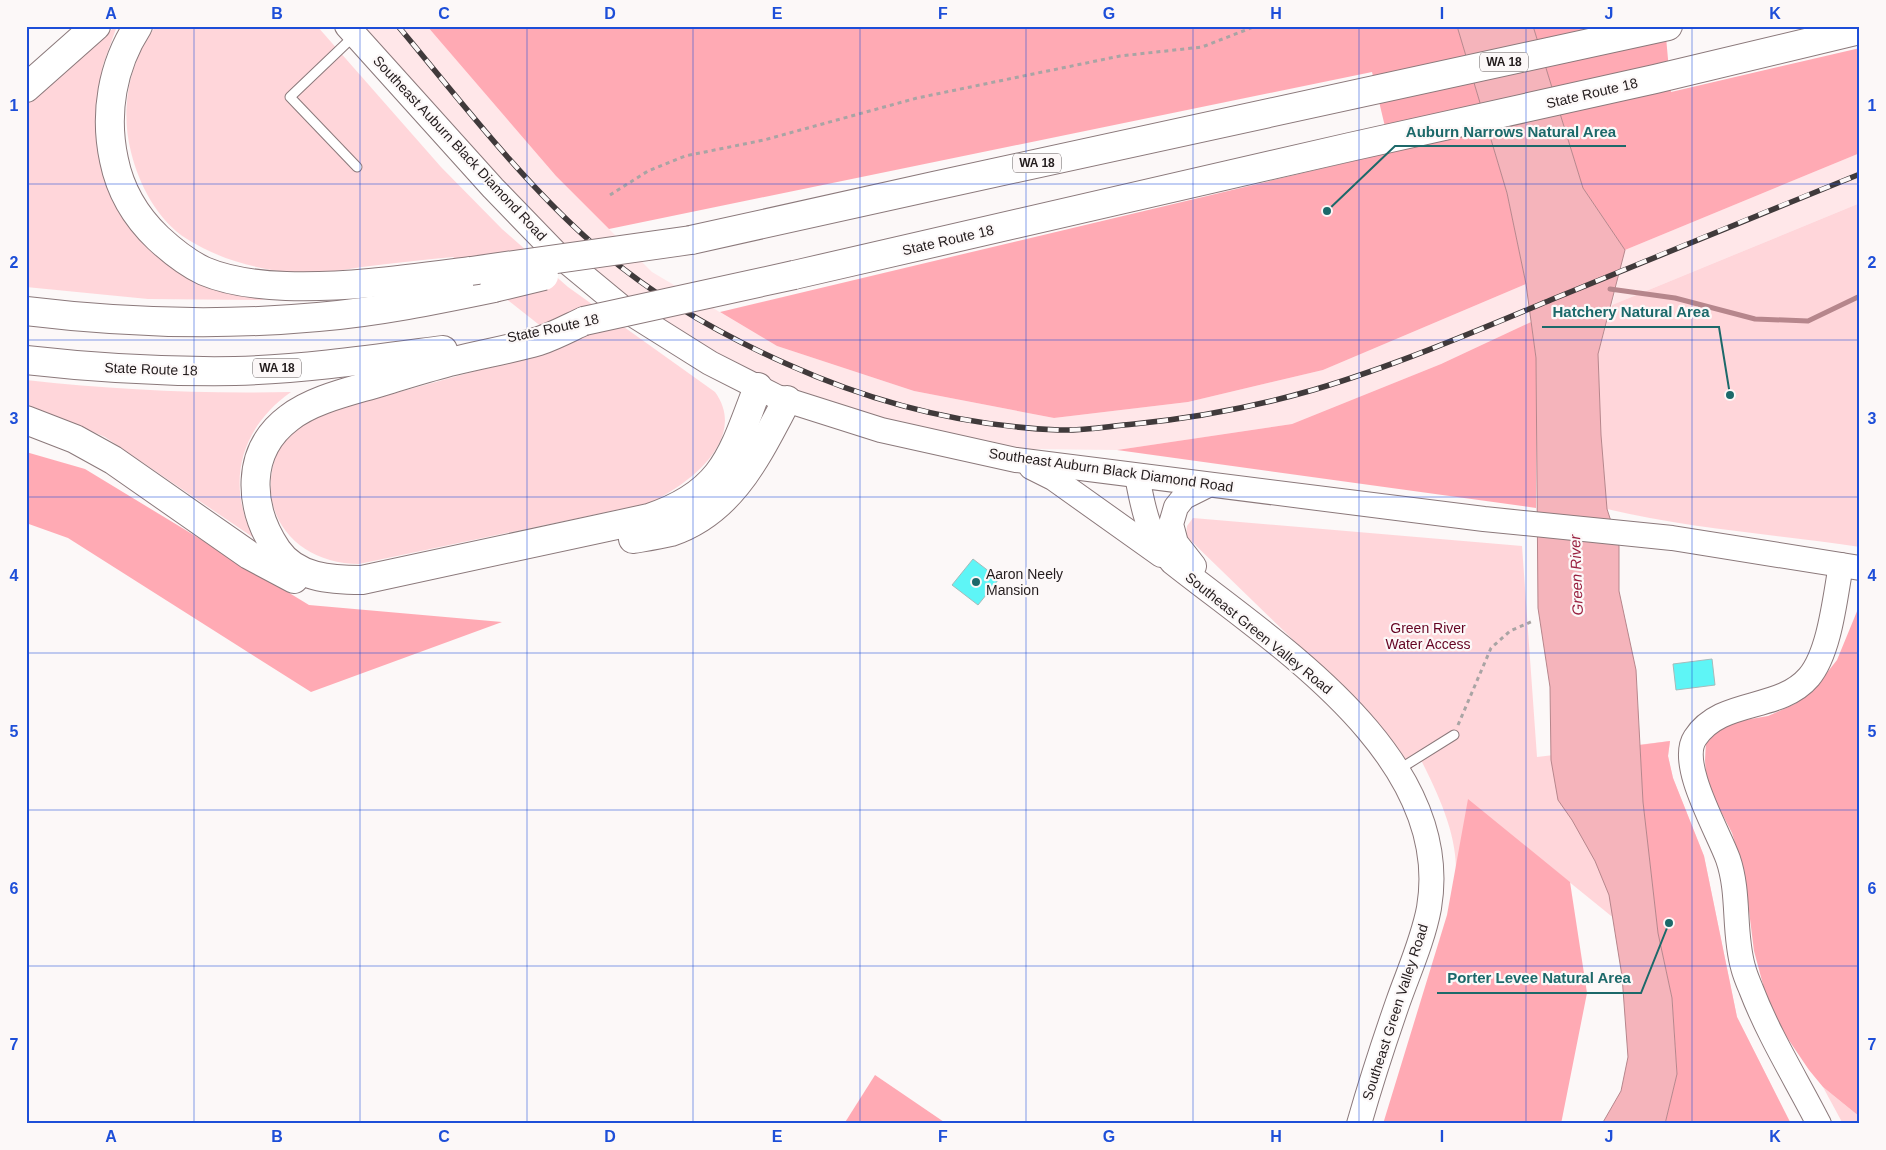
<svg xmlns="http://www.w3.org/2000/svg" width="1886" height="1150" font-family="Arial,sans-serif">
<rect width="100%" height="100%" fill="#fcf8f8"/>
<!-- built -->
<g fill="#ffe7e9">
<path d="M347,26H427L556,176L652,272L777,346L914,391L1054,418L1188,402L1323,370L1526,284L1531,322L1441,364L1292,424L1117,450L965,448L787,400L624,313Z"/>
<path d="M1860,153V203L1612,305L1625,250Z"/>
</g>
<!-- green -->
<g fill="#ffd6da">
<path d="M116,26H117L103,65L99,86L97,108L107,172L224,291L266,300L148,299L26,287V101Z"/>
<path d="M156,26H317L441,167L502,229L568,287L715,392C749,439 688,485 650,503L359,564C302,564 258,521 274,462C277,450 286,434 296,427C302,423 310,420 317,417C329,411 339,406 352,405L566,346L453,257C422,260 392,263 362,267C347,269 333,272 317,273C273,274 225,263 187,239C158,221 139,185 131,152C120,110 129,60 156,26Z"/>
<path d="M1860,203V547C1775,534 1690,529 1607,509L1601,435L1598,354L1612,305Z"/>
<path d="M26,380C115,390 202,394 291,392C241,427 225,483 254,538L105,437L26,404Z"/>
<path d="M1193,518L1522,546L1537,757L1670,741L1668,756L1673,778L1704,856L1737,1017L1791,1124L1679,971L1552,868L1451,927C1452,908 1455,888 1456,869C1456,832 1438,794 1422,762L1405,764L1352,697L1186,536L1187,526Z"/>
<path d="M1823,1087L1860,1117V1124H1843Z"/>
</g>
<!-- forest -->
<g fill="#ffaab4">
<path d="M427,26H1457L1507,193L1526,284L1323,370L1188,402L1054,418L914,391L777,346L720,312L1391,152L1372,72L609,229L556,176Z"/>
<path d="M1533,26H1665L1671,92L1860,48V153L1625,250L1583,188Z"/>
<path d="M1531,322L1536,358V508L1117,450L1292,424L1441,364Z"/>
<path d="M26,452L85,469L309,605L502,622L311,692L68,538L26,523Z"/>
<path d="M1860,604V1117L1823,1087L1809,1070L1784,1033L1765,992L1754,951L1746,887L1742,866L1732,833L1711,792L1706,776L1705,760L1706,741L1728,723L1768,716L1795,704L1814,689L1837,660Z"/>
<path d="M1670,741L1668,756L1673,778L1704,856L1737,1017L1791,1124H1665L1677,1074L1672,998L1658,933L1643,802L1640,745Z"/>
<path d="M1468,799L1570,882L1587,993L1561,1124H1383L1447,915Z"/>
<path d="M875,1075L947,1124H844Z"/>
</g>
<!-- water -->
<path fill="#f5b4bb" stroke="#b6868c" d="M1457,26H1533L1583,188L1625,250L1598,354L1601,435L1607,509L1619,546V591L1636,670L1643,802L1658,933L1672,998L1677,1074L1665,1124H1602L1621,1091L1628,1057L1622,976L1609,895L1595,861L1572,820L1558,800L1551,760L1550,687L1538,608L1536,358L1526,284L1507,193Z"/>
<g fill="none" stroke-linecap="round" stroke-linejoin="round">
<!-- stream -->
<path stroke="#b6868c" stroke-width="5" d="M1610,289L1675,298L1755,319L1808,321L1860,296"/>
</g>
<!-- building -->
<g fill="#5ef5f6" stroke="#a6bbba">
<path d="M973,559L999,579L978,605L952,585Z"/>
<path d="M1712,659L1715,685L1676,690L1673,664Z"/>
</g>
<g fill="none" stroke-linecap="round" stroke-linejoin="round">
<defs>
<g id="lane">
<path d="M355,35L290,97L357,167"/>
<path d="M1398,770L1454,735"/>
</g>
<g id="secondary">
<path d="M347,26L493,188L555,252L624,309L710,363L777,397L881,430L1016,460L1484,519L1672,538L1860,568"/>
<path d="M1031,467L1053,478L1161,555"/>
<path d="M1137,476C1144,512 1147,533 1172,562C1274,643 1455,756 1429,908C1423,940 1409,971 1398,1002C1384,1042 1371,1082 1359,1124"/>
<path d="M1194,566L1176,543L1171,524L1176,507L1184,497L1208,485"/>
<path d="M1819,1124C1796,1079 1769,1036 1751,989C1748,982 1745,975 1743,967C1733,932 1740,894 1728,859C1718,831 1678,764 1695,738C1721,698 1779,712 1809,677C1830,652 1835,597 1841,565"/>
</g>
<g id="highway">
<path d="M138,26C112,66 104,114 114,160C120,190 136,217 158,238C172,251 187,263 204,271C230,282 258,285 286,286C348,288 409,279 471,271"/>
<path d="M26,88L96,26"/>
<path d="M691,240L934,186L1668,26"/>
<path d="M794,275L1350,147L1655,79L1860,30"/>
<path d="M26,311C124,323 220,326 318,317C378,312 436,300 494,288"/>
<path d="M584,321C569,328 554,336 539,341C511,349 482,354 454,361C429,367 405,375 381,382C352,391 313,399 289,418C245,451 248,507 277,550C296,578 331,580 362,580L649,518C724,493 732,455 758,387"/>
<path d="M26,360C96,368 165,372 235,371C305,369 374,359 443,350"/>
<path d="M26,420L75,439L113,460L249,555L294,579"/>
<path d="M633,539C645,537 659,535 671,532C733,511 758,454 787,400"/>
</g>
</defs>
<!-- lane casing -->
<use href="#lane" stroke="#8b797b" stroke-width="11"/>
<!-- secondary casing -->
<use href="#secondary" stroke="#8b797b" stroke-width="26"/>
<!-- highway casing -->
<use href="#highway" stroke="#8b797b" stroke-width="30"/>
<!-- path -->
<g stroke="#a9a4a4" stroke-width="3" stroke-dasharray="4 4" stroke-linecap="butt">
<path d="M610,195L648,171L685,156L764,140L917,98L1120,56L1202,47L1256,26"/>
<path d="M1458,725L1491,648L1510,631L1533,621"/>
</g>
<!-- lane -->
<use href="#lane" stroke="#fff" stroke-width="9"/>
<!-- secondary -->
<use href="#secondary" stroke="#fff" stroke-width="24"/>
<!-- highway -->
<use href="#highway" stroke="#fff" stroke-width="28"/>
<defs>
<path id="rail" d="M398,26C459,99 520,179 591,242C649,294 717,333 787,364C873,403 965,426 1059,430C1084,431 1109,426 1134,424C1194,418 1254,407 1313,390C1394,366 1474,332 1553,299C1655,257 1757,215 1860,174"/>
</defs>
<!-- rail casing -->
<use href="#rail" stroke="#403a3b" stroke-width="5.5"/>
<!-- rail -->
<use href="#rail" stroke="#fcf8f8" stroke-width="4" stroke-dasharray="11" stroke-linecap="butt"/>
<defs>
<g id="highway-bridge">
<path d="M471,271L691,240"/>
<path d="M494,288L544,276"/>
<path d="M584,321L794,275"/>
</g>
</defs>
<!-- highway-bridge casing -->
<use href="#highway-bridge" stroke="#8b797b" stroke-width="30" stroke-linecap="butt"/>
<!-- highway-bridge -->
<use href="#highway-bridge" stroke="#fff" stroke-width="28"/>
</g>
<!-- grid -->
<path fill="none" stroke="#1d4ed8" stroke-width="1" stroke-opacity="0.55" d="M194,26V1124M360,26V1124M527,26V1124M693,26V1124M860,26V1124M1026,26V1124M1193,26V1124M1359,26V1124M1526,26V1124M1692,26V1124M26,184H1860M26,340H1860M26,497H1860M26,653H1860M26,810H1860M26,966H1860"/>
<!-- markers -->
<circle fill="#1c696a" stroke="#fcf8f8" stroke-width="2" cx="976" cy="582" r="5"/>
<g text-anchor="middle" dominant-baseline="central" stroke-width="4.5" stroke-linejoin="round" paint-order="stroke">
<!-- shield labels -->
<g fill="#fcf8f8" stroke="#645e5f" stroke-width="1">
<rect x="1480" y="52.5" width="48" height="19" rx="4"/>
<rect x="1013" y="153.5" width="48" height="19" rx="4"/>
<rect x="253" y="358.5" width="48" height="19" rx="4"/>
</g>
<g font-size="12" font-weight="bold" fill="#231c1d">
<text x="1504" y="62">WA 18</text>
<text x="1037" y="163">WA 18</text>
<text x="277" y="368">WA 18</text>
</g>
<!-- street labels -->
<g font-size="14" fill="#231c1d" stroke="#fcf8f8">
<text transform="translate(1592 93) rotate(-13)">State Route 18</text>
<text transform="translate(460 148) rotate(47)">Southeast Auburn Black Diamond Road</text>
<text transform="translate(948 240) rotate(-13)">State Route 18</text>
<text transform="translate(553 328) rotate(-12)">State Route 18</text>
<text transform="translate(151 369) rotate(2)">State Route 18</text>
<text transform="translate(1111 470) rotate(8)">Southeast Auburn Black Diamond Road</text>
<text transform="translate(1259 633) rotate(39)">Southeast Green Valley Road</text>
<text transform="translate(1395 1012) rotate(-72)">Southeast Green Valley Road</text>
</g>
<!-- poi labels -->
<g font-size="14" fill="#231c1d" stroke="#fcf8f8" text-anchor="start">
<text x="986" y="574">Aaron Neely<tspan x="986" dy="16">Mansion</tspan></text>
</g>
<!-- park labels -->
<g font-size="14" fill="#640423" stroke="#fcf8f8">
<text x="1428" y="628">Green River<tspan x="1428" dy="16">Water Access</tspan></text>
</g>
<!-- water labels -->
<g font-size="15" font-style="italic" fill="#992040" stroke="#fcf8f8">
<text transform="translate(1576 575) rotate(-92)">Green River</text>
</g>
</g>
<!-- callouts -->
<path fill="none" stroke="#1c696a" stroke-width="2" d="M1327 211L1395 146H1626M1730 395L1719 327H1542M1669 923L1641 993H1437"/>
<g fill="#1c696a" stroke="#fcf8f8" stroke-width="2">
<circle cx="1327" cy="211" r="5"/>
<circle cx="1730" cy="395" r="5"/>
<circle cx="1669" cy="923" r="5"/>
</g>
<g font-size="15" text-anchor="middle" font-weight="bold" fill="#1c696a" stroke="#fcf8f8" stroke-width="4.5" stroke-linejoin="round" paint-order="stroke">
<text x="1511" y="137">Auburn Narrows Natural Area</text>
<text x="1631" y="317">Hatchery Natural Area</text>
<text x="1539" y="983">Porter Levee Natural Area</text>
</g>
<!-- border -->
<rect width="1886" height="1150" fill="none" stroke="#fcf8f8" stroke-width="55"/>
<rect x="28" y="28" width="1830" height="1094" fill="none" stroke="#1d4ed8" stroke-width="2"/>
<g font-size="16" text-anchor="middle" font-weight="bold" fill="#1d4ed8">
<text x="111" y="19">A</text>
<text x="277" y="19">B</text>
<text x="444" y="19">C</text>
<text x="610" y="19">D</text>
<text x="777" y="19">E</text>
<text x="943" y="19">F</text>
<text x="1109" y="19">G</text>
<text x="1276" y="19">H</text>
<text x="1442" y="19">I</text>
<text x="1609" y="19">J</text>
<text x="1775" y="19">K</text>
<text x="14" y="111">1</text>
<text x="1872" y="111">1</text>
<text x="14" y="268">2</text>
<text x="1872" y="268">2</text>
<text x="14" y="424">3</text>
<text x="1872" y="424">3</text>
<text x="14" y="581">4</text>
<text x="1872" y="581">4</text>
<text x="14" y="737">5</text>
<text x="1872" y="737">5</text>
<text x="14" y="894">6</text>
<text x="1872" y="894">6</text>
<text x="14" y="1050">7</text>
<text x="1872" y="1050">7</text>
<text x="111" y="1142">A</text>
<text x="277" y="1142">B</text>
<text x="444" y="1142">C</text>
<text x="610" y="1142">D</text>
<text x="777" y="1142">E</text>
<text x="943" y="1142">F</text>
<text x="1109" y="1142">G</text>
<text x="1276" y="1142">H</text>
<text x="1442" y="1142">I</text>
<text x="1609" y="1142">J</text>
<text x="1775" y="1142">K</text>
</g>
</svg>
